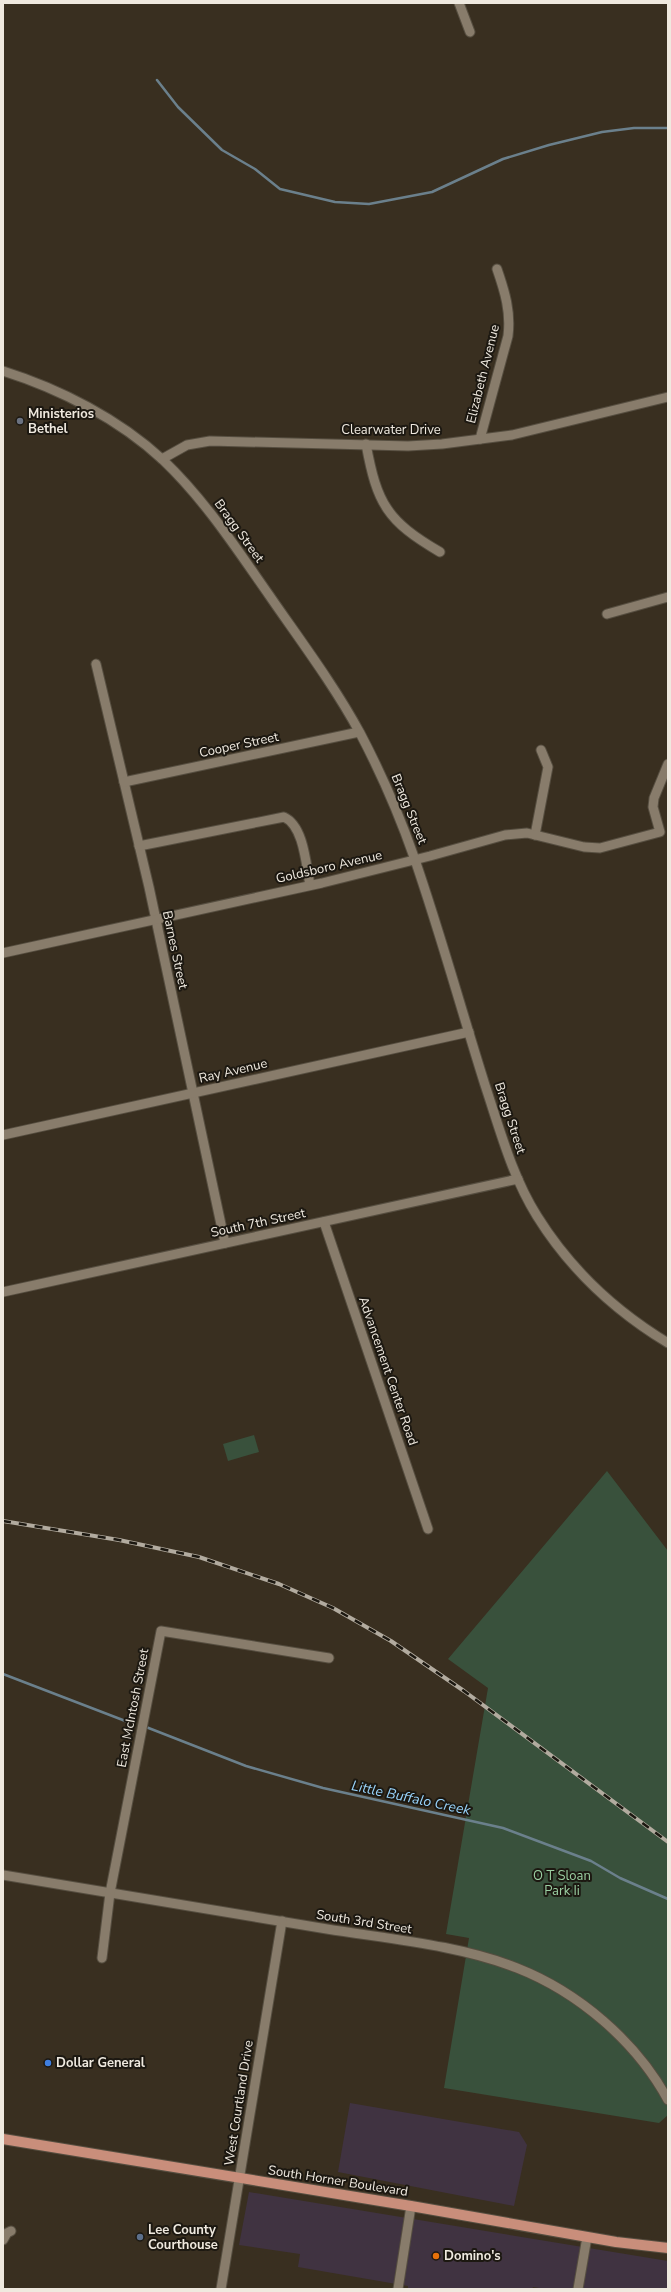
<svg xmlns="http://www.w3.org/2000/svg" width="671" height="2292" font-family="'Nunito Sans',sans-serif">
<rect width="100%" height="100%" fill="#392f20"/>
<!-- commercial -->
<g fill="#403341">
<path d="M350,2103L519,2132L527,2145L514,2206L338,2172Z"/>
<path d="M249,2192L668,2261V2289H546L533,2287L532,2289H408V2286L298,2267L300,2254L239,2245Z"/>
</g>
<!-- green -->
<g fill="#39513c">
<path d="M254,1435L259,1452L228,1461L223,1444Z"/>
<path d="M607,1471L668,1551V2115L659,2123L444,2088L469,1938L446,1934L488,1688L448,1659Z"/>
</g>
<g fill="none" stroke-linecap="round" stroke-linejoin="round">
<!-- stream -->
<g stroke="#6b808c" stroke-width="2.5">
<path d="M157,80L178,107L222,150L255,169L280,189L335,202L369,204L432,192L503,159L549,145L602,132L634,128H668"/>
<path d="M3,1674L128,1722"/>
<path d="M146,1727L246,1766L323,1788L503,1828L591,1861L620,1878L668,1899"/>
</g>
<defs>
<g id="minor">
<path d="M459,3L470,32"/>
<path d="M3,371C60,389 119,419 163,460C205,500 236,548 269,595C300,640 334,685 360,733C381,773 399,814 414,857C440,932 461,1009 485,1085C500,1130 512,1176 537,1216C570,1269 615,1311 668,1343"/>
<path d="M480,439L508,336C511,312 505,292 497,269"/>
<path d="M366,444C377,504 387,521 440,552"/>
<path d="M162,459L187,445L210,441L408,446L442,444L512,435L668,397"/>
<path d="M607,614L668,597"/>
<path d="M96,664L149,887L225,1243"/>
<path d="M124,782L359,732"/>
<path d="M535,835L548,767L541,750"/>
<path d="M139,846L284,817C304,826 306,865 310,885"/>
<path d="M3,953L322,883L430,856L505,835L527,833L584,847L600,848L660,832L653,807L654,798L668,764"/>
<path d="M3,1135L469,1032"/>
<path d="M324,1222L428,1529"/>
<path d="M3,1292L518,1179"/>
<path d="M3,1875C111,1893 219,1911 327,1929C389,1939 459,1945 517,1968C578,1992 636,2041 668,2100"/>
<path d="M102,1958L110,1893L161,1631L329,1658"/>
<path d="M3,2240L7,2233L11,2231"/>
<path d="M221,2289L282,1921"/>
<path d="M398,2289L411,2206"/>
<path d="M578,2289L587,2237"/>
</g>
<path id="major" d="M3,2139L411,2206L616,2242L668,2248"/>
</defs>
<!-- minor casing -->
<use href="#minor" stroke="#564e40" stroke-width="11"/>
<!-- major casing -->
<use href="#major" stroke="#564e40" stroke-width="12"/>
<!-- minor -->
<use href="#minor" stroke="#887c6b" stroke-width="9"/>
<!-- major -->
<use href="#major" stroke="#c98e7b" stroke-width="10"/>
<defs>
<path id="rail" d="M3,1521L119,1540L199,1557L279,1584L333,1608L391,1641L464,1691L668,1842"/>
</defs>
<!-- rail casing -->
<use href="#rail" stroke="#b2ab9f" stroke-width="4"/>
<!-- rail -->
<use href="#rail" stroke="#1c1811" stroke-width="2.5" stroke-dasharray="8" stroke-linecap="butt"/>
</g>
<!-- markers -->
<circle fill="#6b7280" stroke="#1c1811" stroke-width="1.5" cx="20" cy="421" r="4"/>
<circle fill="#3f7fe0" stroke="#1c1811" stroke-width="1.5" cx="48" cy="2063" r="4"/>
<circle fill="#5c6f8a" stroke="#1c1811" stroke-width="1.5" cx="140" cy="2237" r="4"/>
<circle fill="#e8710a" stroke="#1c1811" stroke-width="1.5" cx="436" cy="2256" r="4"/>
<g text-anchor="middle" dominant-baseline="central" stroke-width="4" stroke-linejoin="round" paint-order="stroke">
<!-- street labels -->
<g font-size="13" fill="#efe9df" stroke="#1c1811">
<text transform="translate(483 374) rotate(-76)">Elizabeth Avenue</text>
<text x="391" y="430">Clearwater Drive</text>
<text transform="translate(239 531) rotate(54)">Bragg Street</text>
<text transform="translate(239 745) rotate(-12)">Cooper Street</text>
<text transform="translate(409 809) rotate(68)">Bragg Street</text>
<text transform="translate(329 867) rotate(-13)">Goldsboro Avenue</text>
<text transform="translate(175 950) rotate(78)">Barnes Street</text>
<text transform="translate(233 1071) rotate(-13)">Ray Avenue</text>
<text transform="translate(510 1118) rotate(72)">Bragg Street</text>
<text transform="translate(258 1223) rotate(-12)">South 7th Street</text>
<text transform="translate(388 1371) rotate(71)">Advancement Center Road</text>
<text transform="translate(133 1708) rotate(-79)">East McIntosh Street</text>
<text transform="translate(364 1922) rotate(9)">South 3rd Street</text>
<text transform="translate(239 2103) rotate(-81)">West Courtland Drive</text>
<text transform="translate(338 2181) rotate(9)">South Horner Boulevard</text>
</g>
<!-- poi labels -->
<g font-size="13" font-weight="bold" fill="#efe9df" stroke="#1c1811" text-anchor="start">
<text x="28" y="414">Ministerios<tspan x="28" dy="15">Bethel</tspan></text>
<text x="56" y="2063">Dollar General</text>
<text x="148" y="2230">Lee County<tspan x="148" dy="15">Courthouse</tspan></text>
<text x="444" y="2256">Domino's</text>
</g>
<!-- park labels -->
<g font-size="13" fill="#9bcfa2" stroke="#1c1811">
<text x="562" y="1876">O T Sloan<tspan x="562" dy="15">Park Ii</tspan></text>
</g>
<!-- water labels -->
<g font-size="14" font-style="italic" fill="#98d3fb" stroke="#1c1811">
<text transform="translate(411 1798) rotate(12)">Little Buffalo Creek</text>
</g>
</g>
<!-- border -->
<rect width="671" height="2292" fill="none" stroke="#efe9df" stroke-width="8"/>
</svg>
